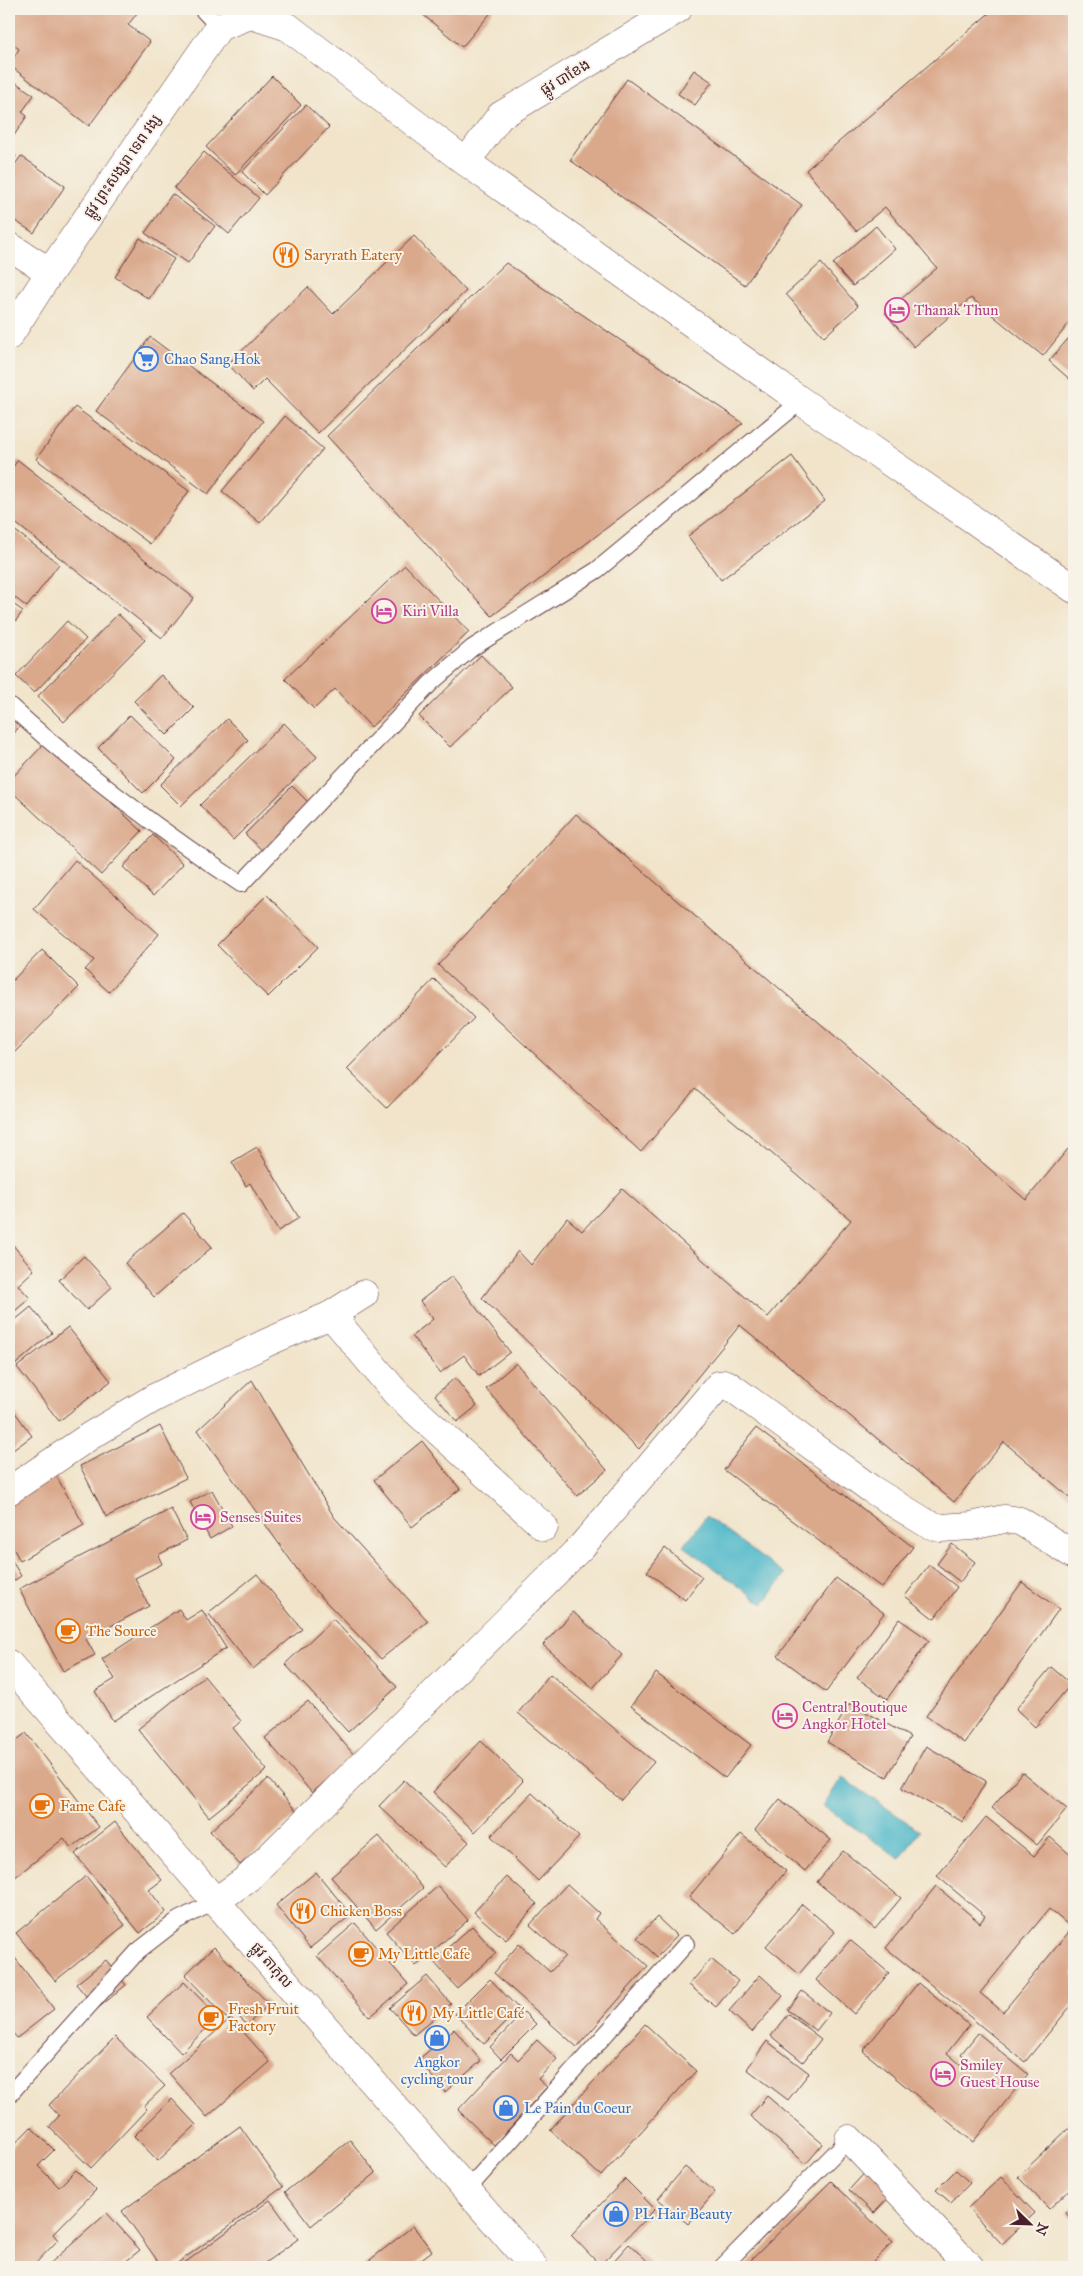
<svg xmlns="http://www.w3.org/2000/svg" width="1083" height="2276" font-family="'IM FELL Great Primer','Noto Sans Khmer',serif">
<rect width="100%" height="100%" fill="#f7f3e8"/>
<filter id="ink" filterUnits="userSpaceOnUse"><feTurbulence type="fractalNoise" baseFrequency=".02" numOctaves="2"/><feDisplacementMap in="SourceGraphic" scale="10" xChannelSelector="R" yChannelSelector="G"/><feConvolveMatrix kernelMatrix="1 2 1 2 8 2 1 2 1" color-interpolation-filters="sRGB"/></filter>
<filter id="wash" filterUnits="userSpaceOnUse"><feTurbulence type="fractalNoise" baseFrequency=".0096" numOctaves="4" result="noise"/><feDisplacementMap in="SourceGraphic" scale="20" xChannelSelector="R" yChannelSelector="G"/><feGaussianBlur stdDeviation="1.12" result="paint"/><feColorMatrix in="noise" values="0 0 0 0 0 0 0 0 0 0 0 0 0 0 0 0 0 1.4 0 .05"/><feComposite in="paint" operator="in"/></filter>
<g filter="url(#wash)">
<rect width="100%" height="100%" fill="#f1e4ca"/>
<!-- water -->
<g fill="#4cb7c9" stroke="#4b6b7a">
<path d="M706,1516L785,1575L763,1604L684,1546Z"/>
<path d="M842,1777L920,1831L900,1859L823,1806Z"/>
</g>
<g id="blocks">
<!-- building -->
<g fill="#daa98c" fill-rule="evenodd">
<path d="M9,9H140L128,25L150,42L89,126L9,65L19,49L9,41Z"/>
<path d="M416,9H494L462,47Z"/>
<path d="M994,9H1064L1074,21V317L1043,356L971,298L914,347L885,313L937,268L885,207L856,231L806,170Z"/>
<path d="M694,70L712,82L695,105L678,94Z"/>
<path d="M272,76L301,105L235,175L206,147Z"/>
<path d="M9,78L34,95L22,112L27,116L9,143Z"/>
<path d="M627,79L802,205L745,285L570,160Z"/>
<path d="M306,105L329,127L265,195L242,172Z"/>
<path d="M9,152L16,156L9,166Z"/>
<path d="M204,152L259,198L229,234L174,188Z"/>
<path d="M21,156L65,186L34,233L9,217V173Z"/>
<path d="M172,194L215,226L188,263L145,233Z"/>
<path d="M876,226L895,249L853,286L833,264Z"/>
<path d="M414,236L466,291L318,433L265,379L253,391L228,364L308,287L333,314Z"/>
<path d="M140,238L174,259L149,299L115,277Z"/>
<path d="M506,263L743,423L492,616L327,436Z"/>
<path d="M821,263L858,306L824,337L786,294Z"/>
<path d="M1074,332V383L1049,361Z"/>
<path d="M150,337L263,421L208,494L96,411Z"/>
<path d="M75,407L189,491L150,544L36,459Z"/>
<path d="M285,416L323,449L260,523L222,491Z"/>
<path d="M792,456L825,501L721,580L688,536Z"/>
<path d="M18,460L194,598L162,638L9,518V472Z"/>
<path d="M9,526L59,564L27,607L9,593Z"/>
<path d="M405,565L469,632L371,727L335,689L314,709L285,679Z"/>
<path d="M9,601L23,611L9,630Z"/>
<path d="M118,614L145,640L64,722L38,696Z"/>
<path d="M67,621L86,639L34,693L16,676Z"/>
<path d="M481,655L512,687L450,747L419,716Z"/>
<path d="M161,675L194,708L167,735L134,701Z"/>
<path d="M9,709L23,722L9,739Z"/>
<path d="M130,715L176,760L143,793L98,748Z"/>
<path d="M227,719L248,740L181,806L160,785Z"/>
<path d="M284,723L317,757L233,840L200,805Z"/>
<path d="M46,742L142,831L101,875L9,789V781Z"/>
<path d="M292,786L313,807L267,855L245,834Z"/>
<path d="M576,814L1026,1200L1068,1149L1074,1154V1501L1004,1442L954,1502L740,1325L639,1449L482,1298L518,1251L531,1265L567,1218L582,1231L622,1189L768,1317L851,1220L695,1089L641,1152L438,965Z"/>
<path d="M153,835L183,864L153,896L123,867Z"/>
<path d="M75,860L159,934L109,992L85,970L94,960L34,909Z"/>
<path d="M267,895L318,947L268,997L217,945Z"/>
<path d="M42,950L79,987L9,1058V984Z"/>
<path d="M434,979L474,1018L387,1108L347,1069Z"/>
<path d="M257,1147L299,1218L278,1231L250,1183L246,1186L232,1162Z"/>
<path d="M183,1213L212,1247L154,1297L125,1263Z"/>
<path d="M12,1244L34,1270L18,1285L30,1298L9,1316V1247Z"/>
<path d="M84,1256L112,1287L87,1310L59,1280Z"/>
<path d="M452,1276L510,1352L479,1376L464,1355L440,1373L412,1336L433,1319L420,1301Z"/>
<path d="M31,1307L52,1333L9,1370V1325Z"/>
<path d="M68,1327L111,1381L59,1421L17,1367Z"/>
<path d="M516,1363L607,1470L577,1496L486,1389Z"/>
<path d="M455,1378L477,1406L457,1422L435,1395Z"/>
<path d="M252,1380L334,1517L428,1621L381,1659L304,1579L198,1430Z"/>
<path d="M9,1404L32,1436L9,1453Z"/>
<path d="M160,1426L186,1478L106,1517L80,1466Z"/>
<path d="M756,1428L913,1547L882,1588L724,1470Z"/>
<path d="M422,1441L460,1489L412,1527L374,1480Z"/>
<path d="M54,1472L84,1525L20,1561L9,1540V1497Z"/>
<path d="M212,1490L232,1526L210,1539L190,1502Z"/>
<path d="M171,1509L187,1540L158,1555L162,1564L135,1578L149,1606L86,1639L95,1655L63,1671L19,1589Z"/>
<path d="M952,1544L975,1562L960,1582L937,1564Z"/>
<path d="M665,1548L702,1577L685,1600L647,1572Z"/>
<path d="M9,1556L21,1576L9,1584Z"/>
<path d="M929,1565L957,1587L934,1619L905,1596Z"/>
<path d="M257,1574L302,1629L253,1669L208,1613Z"/>
<path d="M836,1578L884,1613L826,1692L778,1656Z"/>
<path d="M1022,1582L1059,1609L964,1743L926,1716Z"/>
<path d="M179,1609L186,1620L202,1610L226,1648L113,1721L95,1691L115,1679L102,1659Z"/>
<path d="M573,1612L622,1655L593,1688L543,1645Z"/>
<path d="M333,1619L397,1687L348,1732L285,1664Z"/>
<path d="M899,1619L929,1640L887,1699L857,1678Z"/>
<path d="M1051,1667L1071,1684L1035,1727L1016,1709Z"/>
<path d="M656,1673L751,1745L725,1778L631,1706Z"/>
<path d="M550,1674L654,1762L621,1800L518,1713Z"/>
<path d="M204,1676L241,1721L233,1728L267,1770L209,1817L138,1729Z"/>
<path d="M308,1701L355,1756L312,1793L265,1738Z"/>
<path d="M850,1703L910,1737L887,1777L827,1742Z"/>
<path d="M26,1733L99,1827L71,1848L64,1838L9,1882V1746Z"/>
<path d="M481,1741L523,1781L475,1832L433,1792Z"/>
<path d="M926,1746L986,1781L963,1822L902,1788Z"/>
<path d="M1022,1772L1067,1809L1037,1845L992,1808Z"/>
<path d="M268,1779L298,1813L240,1865L210,1831Z"/>
<path d="M404,1780L469,1842L445,1867L379,1806Z"/>
<path d="M532,1793L579,1837L538,1881L491,1836Z"/>
<path d="M780,1799L831,1840L805,1871L755,1830Z"/>
<path d="M986,1817L1034,1856L1050,1837L1074,1858V2002L1025,2062L886,1948L936,1886L980,1923L985,1916L937,1876ZM1049,1909L1072,1928L1003,2012L980,1993Z"/>
<path d="M115,1822L162,1880L149,1890L166,1912L140,1933L75,1854Z"/>
<path d="M741,1834L786,1871L735,1934L689,1897Z"/>
<path d="M379,1836L423,1888L376,1929L331,1877Z"/>
<path d="M843,1851L901,1898L875,1929L817,1882Z"/>
<path d="M316,1872L351,1915L310,1948L276,1905Z"/>
<path d="M86,1876L125,1925L55,1981L16,1933Z"/>
<path d="M507,1877L537,1904L506,1940L474,1912Z"/>
<path d="M567,1884L599,1913L595,1919L648,1966L577,2047L494,1973L519,1944L550,1972L565,1956L530,1925Z"/>
<path d="M438,1886L468,1920L416,1966L386,1932Z"/>
<path d="M802,1904L835,1932L799,1974L766,1946Z"/>
<path d="M657,1917L677,1936L657,1957L637,1938Z"/>
<path d="M355,1923L408,1984L370,2017L317,1956Z"/>
<path d="M472,1926L496,1953L457,1988L433,1961Z"/>
<path d="M850,1940L889,1973L854,2014L816,1980Z"/>
<path d="M214,1947L269,2004L247,2025L233,2011L226,2018L185,1975Z"/>
<path d="M9,1950L54,2009L17,2038L9,2028Z"/>
<path d="M711,1959L738,1981L716,2007L689,1985Z"/>
<path d="M106,1960L126,1985L97,2009L76,1984Z"/>
<path d="M760,1975L783,1996L752,2032L729,2011Z"/>
<path d="M427,1976L451,2004L414,2035L390,2008Z"/>
<path d="M490,1979L519,2009L484,2044L455,2014Z"/>
<path d="M184,1982L218,2017L181,2053L147,2017Z"/>
<path d="M918,1983L969,2025L947,2053L966,2069L972,2062L961,2054L978,2033L1028,2074L973,2142L863,2051Z"/>
<path d="M802,1991L830,2013L816,2031L788,2010Z"/>
<path d="M524,2012L536,2024L501,2059L490,2047Z"/>
<path d="M789,2014L821,2039L803,2062L771,2036Z"/>
<path d="M231,2018L270,2062L207,2117L169,2073Z"/>
<path d="M645,2024L696,2071L601,2176L550,2130Z"/>
<path d="M454,2029L481,2061L445,2092L418,2060Z"/>
<path d="M115,2037L165,2086L144,2106L147,2109L91,2168L49,2127L59,2116L49,2105Z"/>
<path d="M537,2040L557,2059L538,2079L547,2087L494,2145L458,2110L511,2053L518,2060Z"/>
<path d="M767,2041L809,2073L788,2100L747,2069Z"/>
<path d="M767,2096L823,2144L806,2164L750,2116Z"/>
<path d="M172,2099L196,2125L158,2161L134,2136Z"/>
<path d="M1074,2123V2185L1049,2209L1018,2177Z"/>
<path d="M240,2126L283,2187L172,2267H162L122,2211Z"/>
<path d="M31,2127L54,2150L38,2166L59,2187L76,2170L96,2190L53,2234L58,2240L32,2267H9V2150Z"/>
<path d="M350,2140L376,2173L311,2226L285,2192Z"/>
<path d="M685,2167L715,2192L688,2224L658,2199Z"/>
<path d="M869,2168L895,2191L874,2213L849,2190Z"/>
<path d="M956,2170L970,2183L951,2203L936,2190Z"/>
<path d="M1001,2177L1035,2213L1002,2244L968,2208Z"/>
<path d="M625,2179L655,2209L600,2265L571,2235Z"/>
<path d="M831,2181L893,2242L868,2267H744Z"/>
<path d="M270,2200L298,2239L259,2267H179Z"/>
<path d="M1074,2206V2223L1066,2213Z"/>
<path d="M107,2213L140,2250L119,2267H46Z"/>
<path d="M413,2226L432,2251L411,2267H361Z"/>
<path d="M629,2244L654,2267H608Z"/>
</g>
</g>
</g>
<g filter="url(#ink)">
<use href="#blocks" fill-opacity="0" stroke="#633d43" stroke-width="1"/>
<g fill="none" stroke-linecap="round" stroke-linejoin="round">
<defs>
<g id="service">
<path d="M202,9L219,27"/>
<path d="M9,705C81,771 159,830 241,884L431,683L472,648L597,570L801,401"/>
<path d="M9,2095L138,1951L178,1920L216,1901"/>
<path d="M466,2191L686,1944"/>
<path d="M722,2267L849,2139"/>
</g>
<g id="minor">
<path d="M331,1315L396,1393L544,1527"/>
<path d="M9,1491L90,1436L154,1398L268,1342L331,1315L364,1294"/>
<path d="M9,1664L534,2267"/>
<path d="M216,1901L248,1878L582,1546L719,1385L727,1384L871,1489L928,1524L941,1528L971,1526L1004,1519L1020,1521L1074,1555"/>
<path d="M849,2139L970,2267"/>
</g>
<g id="tertiary">
<path d="M466,162L500,116L678,9"/>
<path d="M9,246L50,272"/>
<path d="M9,336L50,272L219,27L251,15L288,27L466,162L801,401L1074,589"/>
</g>
</defs>
<!-- service casing -->
<use href="#service" stroke="#633d43" stroke-width="18"/>
<!-- minor casing -->
<use href="#minor" stroke="#633d43" stroke-width="29"/>
<!-- tertiary casing -->
<use href="#tertiary" stroke="#633d43" stroke-width="29"/>
<!-- service -->
<use href="#service" stroke="#fff" stroke-width="16"/>
<!-- minor -->
<use href="#minor" stroke="#fff" stroke-width="28"/>
<!-- tertiary -->
<use href="#tertiary" stroke="#fff" stroke-width="28"/>
</g>
</g>
<!-- icons -->
<defs>
<symbol id="restaurant-ring" viewBox="-11 -11 22 22"><circle r="9.5" fill="#f7f3e8" stroke="#e8710a" stroke-width="1.5"/><path d="M-5-6h1v4h1v-4h1v4h1v-4h1v5L-1.5 .5V6h-2V.5L-5-1ZM5-6V6H3V1.5H1.5Q1.5-4 5-6Z" fill="#e8710a"/></symbol>
<symbol id="hotel-ring" viewBox="-11 -11 22 22"><circle r="9.5" fill="#f7f3e8" stroke="#d1479c" stroke-width="1.5"/><path d="M-6-4.5h1.5V1H6V5H4.5V3h-9V5H-6ZM-4 0a1.8 1.8 0 1 1 3.6 0ZM.5 0V-2.5h3Q6-2.5 6 0Z" fill="#d1479c"/></symbol>
<symbol id="supermarket-ring" viewBox="-11 -11 22 22"><circle r="9.5" fill="#f7f3e8" stroke="#3f7fe0" stroke-width="1.5"/><path d="M-6-5.5h2.5l.6 2H6L4.5 2H-2.5L-4.4-4H-6ZM-1.5 3.2a1.3 1.3 0 1 0 .1 0ZM3 3.2a1.3 1.3 0 1 0 .1 0Z" fill="#3f7fe0"/></symbol>
<symbol id="cafe-ring" viewBox="-11 -11 22 22"><circle r="9.5" fill="#f7f3e8" stroke="#e8710a" stroke-width="1.5"/><path d="M-5.5-4.5H6V0H3Q3 3.5 0 3.5H-2.5Q-5.5 3.5-5.5 0ZM3-3.2v2h1.7v-2ZM-6 4.5H4V6H-6Z" fill="#e8710a"/></symbol>
<symbol id="shop-ring" viewBox="-11 -11 22 22"><circle r="9.5" fill="#f7f3e8" stroke="#3f7fe0" stroke-width="1.5"/><path d="M-5-2.5h2.3a2.7 3.5 0 0 1 5.4 0H5L5.5 6h-11ZM-1.5-2.5h3a1.5 2.3 0 0 0-3 0Z" fill="#3f7fe0"/></symbol>
</defs>
<g fill-rule="evenodd">
<use href="#restaurant-ring" x="272" y="241" width="28" height="28"/>
<use href="#hotel-ring" x="883" y="296" width="28" height="28"/>
<use href="#supermarket-ring" x="132" y="345" width="28" height="28"/>
<use href="#hotel-ring" x="370" y="597" width="28" height="28"/>
<use href="#hotel-ring" x="189" y="1503" width="28" height="28"/>
<use href="#cafe-ring" x="54" y="1617" width="28" height="28"/>
<use href="#hotel-ring" x="771" y="1702" width="28" height="28"/>
<use href="#cafe-ring" x="28" y="1792" width="28" height="28"/>
<use href="#restaurant-ring" x="289" y="1897" width="28" height="28"/>
<use href="#cafe-ring" x="347" y="1940" width="28" height="28"/>
<use href="#restaurant-ring" x="400" y="1999" width="28" height="28"/>
<use href="#cafe-ring" x="197" y="2004" width="28" height="28"/>
<use href="#shop-ring" x="423" y="2024" width="28" height="28"/>
<use href="#hotel-ring" x="929" y="2060" width="28" height="28"/>
<use href="#shop-ring" x="492" y="2094" width="28" height="28"/>
<use href="#shop-ring" x="602" y="2200" width="28" height="28"/>
</g>
<g text-anchor="middle" dominant-baseline="central" stroke-width="4" stroke-linejoin="round" paint-order="stroke">
<!-- street labels -->
<g font-size="15" fill="#4a1f2b" stroke="#f7f3e8">
<text transform="translate(565 77) rotate(-31)">ផ្លូវ បាខែង</text>
<text transform="translate(122 166) rotate(-55)">ផ្លូវ ព្រះសង្ឃរា ទេព វង្ស</text>
<text transform="translate(272 1965) rotate(49)">ផ្លូវ តាភុល</text>
</g>
<!-- food labels -->
<g font-size="15" fill="#c56008" stroke="#f7f3e8" text-anchor="start">
<text x="304" y="255">Saryrath Eatery</text>
<text x="86" y="1631">The Source</text>
<text x="60" y="1806">Fame Cafe</text>
<text x="320" y="1911">Chicken Boss</text>
<text x="378" y="1954">My Little Cafe</text>
<text x="228" y="2009">Fresh Fruit<tspan x="228" dy="17">Factory</tspan></text>
<text x="432" y="2013">My Little Café</text>
</g>
<!-- hotel labels -->
<g font-size="15" fill="#b23c85" stroke="#f7f3e8" text-anchor="start">
<text x="914" y="310">Thanak Thun</text>
<text x="402" y="611">Kiri Villa</text>
<text x="220" y="1517">Senses Suites</text>
<text x="802" y="1707">Central Boutique<tspan x="802" dy="17">Angkor Hotel</tspan></text>
<text x="960" y="2065">Smiley<tspan x="960" dy="17">Guest House</tspan></text>
</g>
<!-- shop labels -->
<g font-size="15" fill="#366cbe" stroke="#f7f3e8" text-anchor="start">
<text x="164" y="359">Chao Sang Hok</text>
<text x="437" y="2062" text-anchor="middle">Angkor<tspan x="437" dy="17">cycling tour</tspan></text>
<text x="524" y="2108">Le Pain du Coeur</text>
<text x="634" y="2214">PL Hair Beauty</text>
</g>
</g>
<!-- margin -->
<rect width="1083" height="2276" fill="none" stroke="#f7f3e8" stroke-width="30"/>
<!-- north arrow -->
<g transform="translate(1030 2224) rotate(113)" stroke="#f7f3e8" stroke-width="4" paint-order="stroke">
<path d="M0-4L9 19L0 12L-9 19Z" fill="#4a1f2b"/>
<text y="-8" font-size="14" font-weight="bold" text-anchor="middle" fill="#4a1f2b">N</text>
</g>
</svg>
